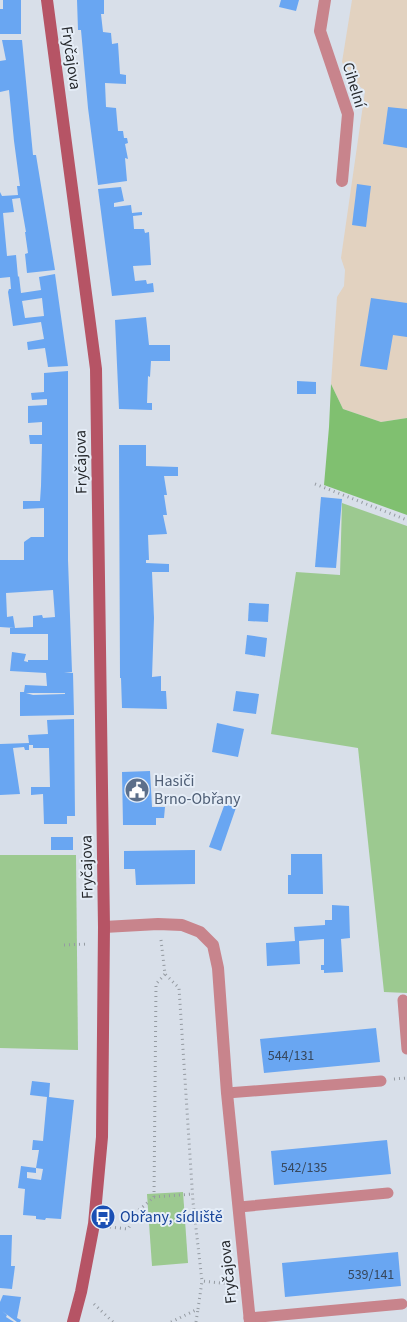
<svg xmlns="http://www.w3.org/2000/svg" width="407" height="1322" font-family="'Source Sans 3',sans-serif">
<rect width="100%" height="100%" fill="#d8dfe9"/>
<!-- industrial -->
<path fill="#e2d2c0" d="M352,0H407V418L381,422L343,409L331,384L337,297L344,286L345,270L341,258L365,91L351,79L342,62Z"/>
<!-- green -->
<g fill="#9cc990">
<path d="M342,503L407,526V993L384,992L358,748L271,734L296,572L340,575Z"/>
<path d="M0,855H76L78,1050L0,1048Z"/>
<path d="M183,1192L188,1263L152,1266L147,1194Z"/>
</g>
<!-- forest -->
<path fill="#80c070" d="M331,384L343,409L381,422L407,418V515L324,485L329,427Z"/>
<!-- building -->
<g fill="#69a6f2" fill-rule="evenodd">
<path d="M3,0H21V34H0V9H3Z"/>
<path d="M77,0H104V14H101L103,32L111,33L112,44L118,43L120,74L126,75V84L105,83L106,107L116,108L118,131H123L124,138H127L128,143L125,144L128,159L125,158L127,181L98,185L88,108L81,30H78Z"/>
<path d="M281,0H299L296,11L279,7Z"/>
<path d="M2,40H22L33,155H36L55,270L27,273L25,254L28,253L25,232H26L20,198L12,199L14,212L3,213L7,256L16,255L18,277L19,276L21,293L41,290L39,277L55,274L68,366L48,367L45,348L28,350L27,342L44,339L41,322L13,326L8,292L9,289H11L10,277L0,278V192L2,196L18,195L17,186H20L14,141L9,90L0,92V61L6,60ZM42,298L44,316L25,318L22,301Z"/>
<path d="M388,107L407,109V148L383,144Z"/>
<path d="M357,184L371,186L366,227L352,225Z"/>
<path d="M121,187L124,201L114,203V207L131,205L132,213L142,212V215L133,216L134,229H144L145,233L149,232L151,265L133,266L135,281L146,280L147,284L153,283L154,292L112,296L98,189Z"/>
<path d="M371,298L407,303V337L393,335L387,370L360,366Z"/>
<path d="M146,317L149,345H170V361H151L150,377L148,376L147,403H152V410L119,409L115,320Z"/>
<path d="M68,371V560L72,672H64L73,673L74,715L20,716V692H24L25,685L47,686L46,673L10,671L12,652L26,654L24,661L28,662V660H48V634H10V628H15L33,627V616L42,615L43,618L55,617L53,590L6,593L7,617L13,616L15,628L0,627V560H24V542L31,537H44V508L23,509V501H40L41,486L42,444H30L29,435H42V422L28,423V406L47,405V399L32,400L31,393L44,392V373ZM26,693H65V694L33,695Z"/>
<path d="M297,381L316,382V394H297Z"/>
<path d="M119,445H146V466L178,467V476H164L167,495H164L167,515H163L167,534L148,535L149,560H146V563L169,564V572H152L154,618L152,677L161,676V691H166L167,709L122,708L121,678H120Z"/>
<path d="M321,497L342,499L336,568L315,567Z"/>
<path d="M249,603L269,604L268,622L248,621Z"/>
<path d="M247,635L267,638L265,657L245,654Z"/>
<path d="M236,691L259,694L256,714L233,711Z"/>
<path d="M74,719L75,816H67V824H44L43,794L31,795V787H50L49,748H33V745H29V750H25L24,747L13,748L20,794L0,795V744L29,743L28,735L48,734L47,720Z"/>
<path d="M217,723L244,729L238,757L212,752Z"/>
<path d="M150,771L152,807H165L164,818H156V825H123L122,772Z"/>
<path d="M230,796L239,799L221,851L209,847L224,806H226Z"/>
<rect x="51" y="837" width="22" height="13"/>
<path d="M195,850V884L136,885L135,869H124V851Z"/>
<path d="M291,854H322L323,894H288V875H291Z"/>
<path d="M332,905L349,906L350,938L341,939L343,972L324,973V970H321V965H324V939L299,941L300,964L267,966L266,943L295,941L294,927L325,925V920H332Z"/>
<path d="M376,1028L380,1062L264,1073L260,1039Z"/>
<path d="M32,1081L50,1083L49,1097L74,1100L61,1219L46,1218L45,1220L36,1219V1216L23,1215L25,1189L18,1188L21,1166L36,1168V1173L27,1172V1178L41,1180L43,1169L36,1168L39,1150H32L33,1140L43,1141L47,1097L30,1095Z"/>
<path d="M387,1140L391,1174L274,1185L271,1151Z"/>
<path d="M0,1235H12L11,1266H15L12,1289L0,1288Z"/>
<path d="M398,1252L401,1286L285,1297L282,1263Z"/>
<path d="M3,1295L21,1297L17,1318L21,1320L20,1322H17L2,1311L7,1315L6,1317L14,1322H0V1302Z"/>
</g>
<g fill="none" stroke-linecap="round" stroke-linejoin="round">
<!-- path -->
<g stroke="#959ba2" stroke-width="3" stroke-dasharray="1 4" stroke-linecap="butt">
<path d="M315,484L407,520"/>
<path d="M161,940L165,974L179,988L193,1202L202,1281L230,1284"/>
<path d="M64,945L88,944"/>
<path d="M394,1079L407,1078"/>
<path d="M154,1197L193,1194"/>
<path d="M110,1227L128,1229L139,1210L154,1197L156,984L165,974"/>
<path d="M94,1304L113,1322"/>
<path d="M171,1322L198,1309L202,1281"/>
<path d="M196,1322L198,1309"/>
</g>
<!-- service -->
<g stroke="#c8848c" stroke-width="11">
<path d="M403,1000L407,1049"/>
<path d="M227,1093L381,1081"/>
<path d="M239,1207L388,1193"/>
<path d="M249,1318L402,1304"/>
</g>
<!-- minor -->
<g stroke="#c8848c" stroke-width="12">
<path d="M325,0L320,31L348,114L342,181"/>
<path d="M104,927L158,924L182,925L200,932L213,945L218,968L227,1093L250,1322"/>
</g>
<!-- secondary -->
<path stroke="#b65465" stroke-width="12" d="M47,0L96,369L104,927L102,1137L94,1224L81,1292L73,1322"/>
</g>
<!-- icons -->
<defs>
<symbol id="civic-disc" viewBox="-11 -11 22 22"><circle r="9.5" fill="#5c6f8a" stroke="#e5edf7"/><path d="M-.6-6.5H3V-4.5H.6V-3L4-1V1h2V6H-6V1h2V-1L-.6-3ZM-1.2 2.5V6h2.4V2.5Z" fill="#fff"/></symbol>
<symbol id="bus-disc" viewBox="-11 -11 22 22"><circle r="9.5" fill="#1a4fb4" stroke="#e5edf7"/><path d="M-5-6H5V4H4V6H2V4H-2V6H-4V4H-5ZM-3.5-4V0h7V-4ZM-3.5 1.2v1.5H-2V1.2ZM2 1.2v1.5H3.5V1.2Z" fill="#fff"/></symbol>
</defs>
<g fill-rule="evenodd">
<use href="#civic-disc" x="123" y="776" width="28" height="28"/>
<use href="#bus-disc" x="89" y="1203" width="28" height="28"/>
</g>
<g text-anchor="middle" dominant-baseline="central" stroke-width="4" stroke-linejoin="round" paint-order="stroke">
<!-- number labels -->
<g font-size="14" fill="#37485e">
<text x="291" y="1056">544/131</text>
<text x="304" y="1168">542/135</text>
<text x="371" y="1275">539/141</text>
</g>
<!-- street labels -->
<g font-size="16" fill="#26292d" stroke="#e5edf7">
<text transform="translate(71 58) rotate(82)">Fryčajova</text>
<text transform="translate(354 85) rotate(73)">Cihelní</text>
<text transform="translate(81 462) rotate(-91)">Fryčajova</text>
<text transform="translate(87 867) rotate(-91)">Fryčajova</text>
<text transform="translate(228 1272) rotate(-96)">Fryčajova</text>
</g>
<!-- service labels -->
<g font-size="16" fill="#4e5e75" stroke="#e5edf7" text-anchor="start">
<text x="154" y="781">Hasiči<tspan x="154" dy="18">Brno-Obřany</tspan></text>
</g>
<!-- transit labels -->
<g font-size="16" fill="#164399" stroke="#e5edf7" text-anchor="start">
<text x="120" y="1217">Obřany, sídliště</text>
</g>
</g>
</svg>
